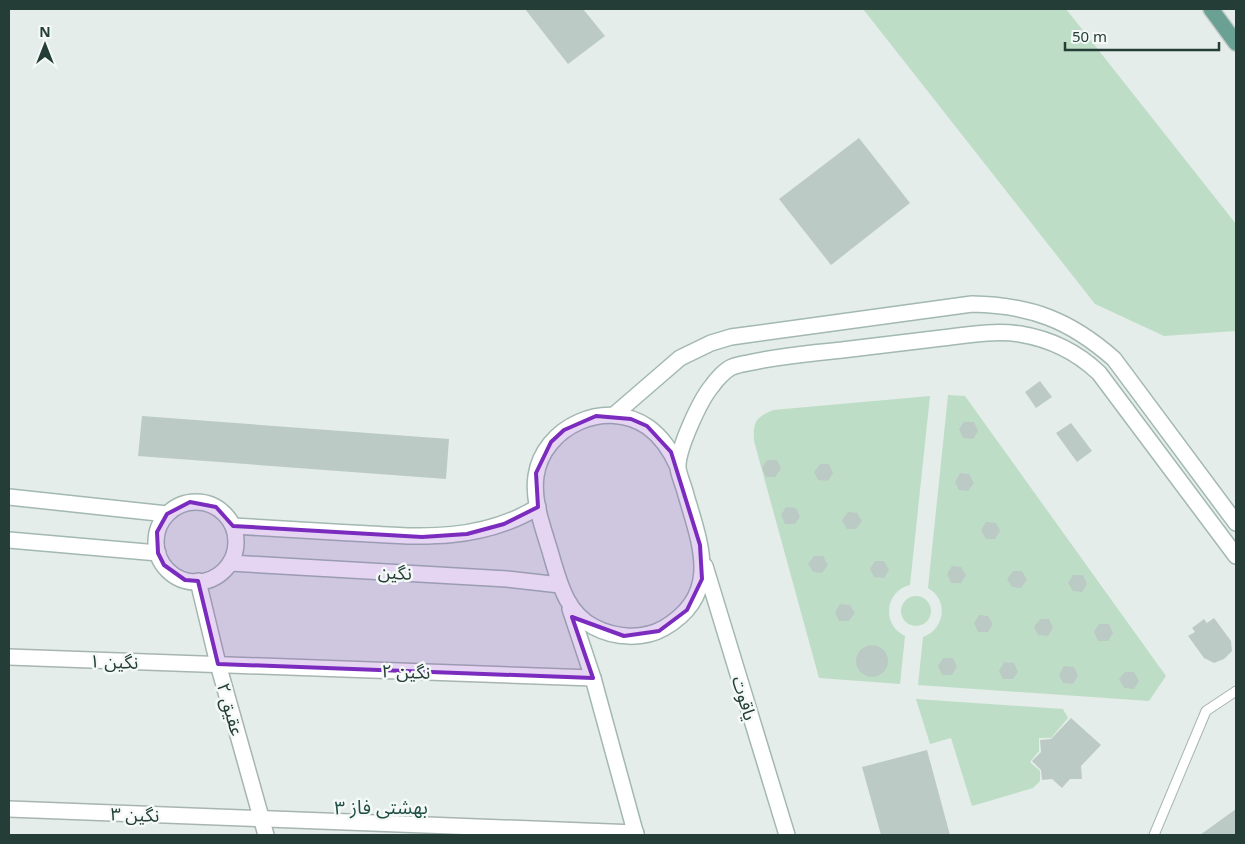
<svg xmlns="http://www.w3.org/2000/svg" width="1245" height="844" font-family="'Noto Sans','Noto Sans Arabic',sans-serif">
<rect width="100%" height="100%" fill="#e4ede9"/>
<!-- green -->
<g fill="#beddc7">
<path d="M863,9H1066L1236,224V331L1164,336L1095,304Z"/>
<path d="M948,395L965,396L1166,676L1149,701L918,685L923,637C945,629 949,600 928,588Z"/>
<path d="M930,396L910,585C885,591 881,624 905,636L900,684L819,678L754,441C753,422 755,418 773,410Z"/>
<circle cx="916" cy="611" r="15"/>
<path d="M916,699L1063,709L1068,718L1051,738H1039V751L1030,762L1040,771V781L1033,788L972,806L951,738L930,744Z"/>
</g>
<!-- building -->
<g fill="#bccac5">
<path d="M525,9H583L605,36L568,64Z"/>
<path d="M859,138L910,203L831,265L779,199Z"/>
<path d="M1040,381L1052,397L1036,408L1025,392Z"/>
<path d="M142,416L449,439L446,479L138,456Z"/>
<path d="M964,422H974L978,431L973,439L963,438L959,429Z"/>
<path d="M1071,423L1092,451L1077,462L1056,433Z"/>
<path d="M767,460H777L781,469L775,477H766L762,468Z"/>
<path d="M820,464H829L833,473L828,481L818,480L814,472Z"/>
<path d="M960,473L969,474L974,483L968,491L959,490L955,482Z"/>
<path d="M786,507L796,508L800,517L795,524H785L781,515Z"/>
<path d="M848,512L857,513L862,521L856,529H847L842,520Z"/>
<path d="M986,522L996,523L1000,531L995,539H986L981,530Z"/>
<path d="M814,556H823L828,565L822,573L813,572L808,564Z"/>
<path d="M875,561H884L889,570L884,578L874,577L870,569Z"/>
<path d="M952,566L961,567L966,575L961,583H951L947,574Z"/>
<path d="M1013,571H1022L1027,580L1021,588L1012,587L1007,579Z"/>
<path d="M1073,575H1083L1087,584L1082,592L1073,591L1068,583Z"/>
<path d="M840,604L850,605L855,613L849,621H839L835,612Z"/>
<path d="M979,615L988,616L993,624L988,632H978L974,623Z"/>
<path d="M1214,618L1231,641L1232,651L1224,659L1214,663L1204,658L1188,636L1195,632L1192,628L1204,619L1207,623Z"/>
<path d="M1040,619H1049L1053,628L1048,636L1038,635L1034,627Z"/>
<path d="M1099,624H1109L1113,633L1108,641H1098L1094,632Z"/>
<circle cx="872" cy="661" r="16"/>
<path d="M943,658H953L957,667L952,675H942L938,666Z"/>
<path d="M1004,662L1014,663L1018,672L1013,679H1003L999,671Z"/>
<path d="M1064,666L1074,667L1078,676L1073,684L1063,683L1059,675Z"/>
<path d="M1125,672H1134L1139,681L1134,689L1124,688L1119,679Z"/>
<path d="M1071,718L1101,745L1081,766L1082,779H1070L1062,788L1052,779L1042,780L1041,770L1032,761L1041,752L1040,740L1051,739Z"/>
<path d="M927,750L950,835H881L862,767Z"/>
<path d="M1236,809V835H1200Z"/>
</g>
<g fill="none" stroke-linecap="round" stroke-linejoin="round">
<defs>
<path id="lane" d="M1154,835L1206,711L1236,691"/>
<g id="street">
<path d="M198,581L218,664L266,835"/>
<path d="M9,657L593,678"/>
<path d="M9,809L636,833"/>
</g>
<g id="secondary">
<path d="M614,415L680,358L711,343L731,337L972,304C1030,305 1070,320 1114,359L1236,523"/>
<path d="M678,467C671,451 663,438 648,427C607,398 543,426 536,476C532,503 545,532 552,558C560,585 567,613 594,627C615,638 643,640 664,628C721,595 701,546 686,495C684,486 679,476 678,468C677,450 700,400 712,386C716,380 725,370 732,367C737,365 743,364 748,363C779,356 811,353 842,350C875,346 909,342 942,338C967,335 995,330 1020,334C1050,339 1077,352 1099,373L1236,556"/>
<path d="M9,497L167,514"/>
<circle cx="196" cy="542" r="40"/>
<path d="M233,526C272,528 312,531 352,533C417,537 479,543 538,507"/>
<path d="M9,540L158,553"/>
<path d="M230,563L507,579L560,585"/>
<path d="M705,566L787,835"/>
<path d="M570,609L593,678L636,835"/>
</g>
<path id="primary" d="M1211,9L1236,43"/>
</defs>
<!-- lane casing -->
<use href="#lane" stroke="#a7b5b0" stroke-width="11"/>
<!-- street casing -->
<use href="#street" stroke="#a7b5b0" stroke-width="18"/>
<!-- secondary casing -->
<use href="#secondary" stroke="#a2b8b1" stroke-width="18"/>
<!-- primary casing -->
<use href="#primary" stroke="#c2c9c7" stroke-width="18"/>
<!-- lane -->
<use href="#lane" stroke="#fff" stroke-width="9"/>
<!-- street -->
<use href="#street" stroke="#fff" stroke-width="15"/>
<!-- secondary -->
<use href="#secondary" stroke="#fff" stroke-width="15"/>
<!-- primary -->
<use href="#primary" stroke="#6aa194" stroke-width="15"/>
</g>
<!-- marked area -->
<path fill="#7b2cbf" fill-opacity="0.2" stroke="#7b2cbf" stroke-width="4" stroke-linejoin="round" d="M596,416L631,419L647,426L671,452L700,545L702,579L687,610L659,631L624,636L572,617L593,678L218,664L198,581L185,580L164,565L158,553L157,532L167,514L190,502L216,507L233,526L422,537L467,534L504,524L538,507L536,473L551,442L564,430Z"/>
<g text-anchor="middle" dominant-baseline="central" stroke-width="5" stroke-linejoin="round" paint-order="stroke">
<!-- street labels -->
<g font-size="18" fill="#243e37" stroke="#f4f9f7">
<text transform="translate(395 572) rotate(3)">نگین</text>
<text transform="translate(114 661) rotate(2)">نگین ۱</text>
<text transform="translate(406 671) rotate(2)">نگین ۲</text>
<text transform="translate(745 698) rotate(73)">یاقوت</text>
<text transform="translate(231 709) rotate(74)">عقیق ۲</text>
<text transform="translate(135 814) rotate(2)">نگین ۳</text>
</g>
<!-- neighbourhood labels -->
<g font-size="19" fill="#204f45" stroke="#f4f9f7">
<text x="381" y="807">بهشتی فاز ۳</text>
</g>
</g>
<!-- border -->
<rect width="1245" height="844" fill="none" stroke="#243e37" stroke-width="20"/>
<!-- north arrow -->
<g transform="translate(45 45)" stroke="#f4f9f7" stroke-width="4" paint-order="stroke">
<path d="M0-4L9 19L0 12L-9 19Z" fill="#243e37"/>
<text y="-8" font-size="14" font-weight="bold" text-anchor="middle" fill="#243e37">N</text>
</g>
<!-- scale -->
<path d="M1065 42v8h154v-8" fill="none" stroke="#243e37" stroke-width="2.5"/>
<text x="1072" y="42" font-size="15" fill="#243e37" stroke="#f4f9f7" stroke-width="4" paint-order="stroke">50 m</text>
</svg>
